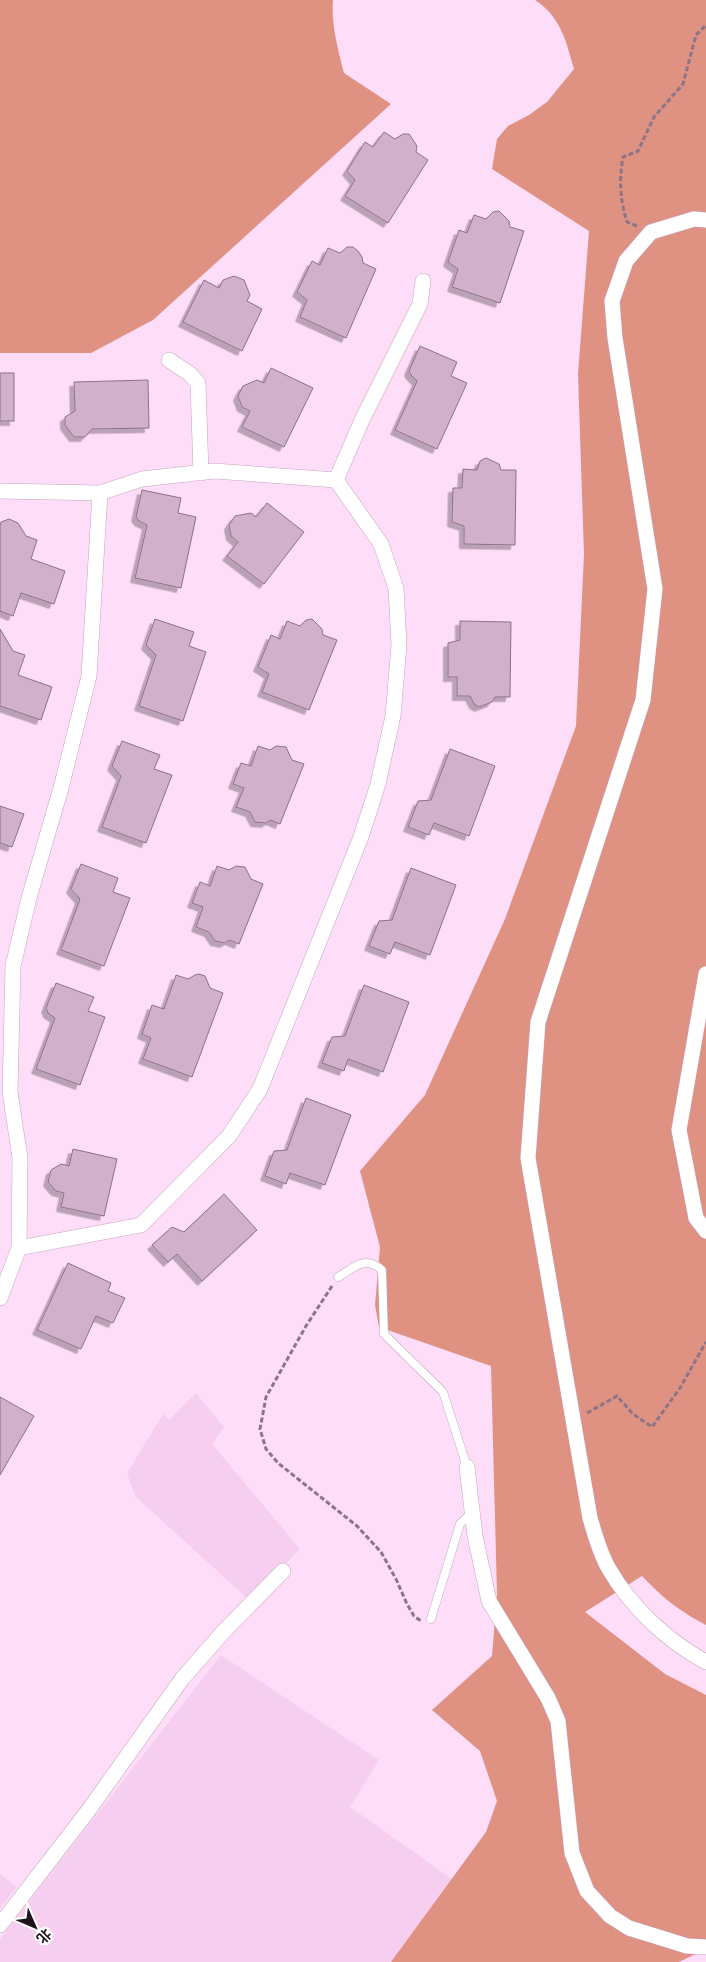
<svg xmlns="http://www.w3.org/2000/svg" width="706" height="1962" font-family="'Varela Round','Noto Sans SC',sans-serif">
<defs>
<filter id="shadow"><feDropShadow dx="-4.5" dy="4.5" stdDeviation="0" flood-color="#0004"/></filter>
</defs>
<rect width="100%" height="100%" fill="#feddf8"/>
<!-- built -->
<g fill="#f6cff0">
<path d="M196,1393L224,1427L212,1444L300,1549L249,1600L135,1496L127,1473L163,1414L169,1420Z"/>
<path d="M221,1655L379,1760L350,1807L475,1895L452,1962H0V1939Z"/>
<path d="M0,1874L17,1887L0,1908Z"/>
</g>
<!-- forest -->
<g fill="#df9182">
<path d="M0,0H333C331,25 338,49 344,73L391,104L153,320L91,353H0Z"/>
<path d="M535,0H706V1625C678,1610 664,1599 642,1576L585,1612L665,1674L706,1695V1949L679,1962H391L486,1832L497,1801L480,1751L432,1710L492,1656L497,1594L491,1366L379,1327L375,1305L380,1247L360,1171L425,1095L505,919L576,726L584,554L578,374L589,231L492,169L497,139L508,126L529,115L547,102L574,69C566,41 561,17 535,0Z"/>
</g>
<!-- building -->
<g fill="#d0b0cb" stroke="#8d7089" filter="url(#shadow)">
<path d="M384,132L395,139L403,134H409L417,146L416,152L428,160L388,223L345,196L355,180L347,171L365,142L373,147Z"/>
<path d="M499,211L509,221L510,227L524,231L500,303L452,287L458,269L448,262L459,230L467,233L474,215L486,219L493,212Z"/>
<path d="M347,247H353L358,251L362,257L363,263L376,269L346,338L300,317L307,300L297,292L312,261L320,265L328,248L340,253Z"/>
<path d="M234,276L244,280L250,295L247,301L262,309L242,351L183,322L204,280L219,288L223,280Z"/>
<path d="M420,346L457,362L451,376L467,383L437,449L395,430L417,381L411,375L409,371Z"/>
<path d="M271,368L313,388L284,447L242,427L250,411L242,407L238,396L243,386L257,380L264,383Z"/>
<rect x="0" y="373" width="14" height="48"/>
<path d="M148,380L149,428L92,429L85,437H74L65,425V417L75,411L74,382Z"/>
<path d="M486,458L499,464L501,470H516L515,545L464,544V526L452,522L453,488H462L463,469L477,470L480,461Z"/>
<path d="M142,490L181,498L178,513L196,517L181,588L135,578L147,525L139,521L136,517Z"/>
<path d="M267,503L304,532L264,584L227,556L238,542L231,536L229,525L235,516L251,513L256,517Z"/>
<path d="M9,519L18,523L26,536L37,540L31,559L65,571L54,604L21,593L13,616L0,611V526L1,522Z"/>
<path d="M155,619L194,632L189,646L206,652L183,721L139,706L156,655L146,645Z"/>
<path d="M312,619L322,629L323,635L337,640L309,710L262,692L269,674L258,667L271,635L280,639L287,621L300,626L306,620Z"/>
<path d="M460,621L511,622L510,697H495L492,702L479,707L474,704L470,696H457V677H448V643L460,640Z"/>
<path d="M0,629L13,651L25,655L18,675L52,687L41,720L0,706Z"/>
<path d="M122,741L160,755L154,769L172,775L146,843L102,827L121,776L112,766Z"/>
<path d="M258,746L270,750L276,746L286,747L292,760L304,764L280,824L270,820L266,823L255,822L250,812L236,807L244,788L233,784L241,763L251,766Z"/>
<path d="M450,749L495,766L469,836L434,823L429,835L408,827L418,801L431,800Z"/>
<path d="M0,806L24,814L12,847L0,843Z"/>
<path d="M81,864L118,878L113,892L130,898L104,966L61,950L80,899L71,889Z"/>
<path d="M217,866L229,870L236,866L245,867L251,879L263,884L239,944L229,940L225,943L215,941L209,932L196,927L203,907L192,903L200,882L210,886Z"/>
<path d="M411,868L456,885L430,955L395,942L390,954L369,946L379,921L392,920Z"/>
<path d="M199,974L205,976L210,988L223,993L192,1077L143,1059L151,1038L142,1034L152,1005L164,1009L176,975L188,979L195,975Z"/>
<path d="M56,983L94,997L88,1011L105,1017L80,1085L36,1069L55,1018L48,1013L46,1008Z"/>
<path d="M364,985L409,1002L383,1072L348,1059L344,1071L322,1063L332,1037L345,1036Z"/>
<path d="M306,1098L351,1115L325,1185L290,1173L286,1184L265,1176L274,1151L287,1150Z"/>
<path d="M73,1149L117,1159L104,1216L61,1207L64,1193L56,1191L48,1182L51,1170L61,1164L69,1166Z"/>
<path d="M224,1194L257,1230L202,1281L177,1254L168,1262L152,1245L172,1227L184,1232Z"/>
<path d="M68,1263L111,1283L108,1291L125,1298L113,1323L96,1316L81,1349L37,1330Z"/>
<path d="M0,1397L34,1416L0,1475Z"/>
</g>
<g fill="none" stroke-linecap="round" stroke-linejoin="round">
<defs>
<g id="service">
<path d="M338,1277C355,1267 365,1255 382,1270L384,1334L443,1392L467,1467"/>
<path d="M431,1619L460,1524L472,1512"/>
</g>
<g id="minor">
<path d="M706,220L694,219L651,232L626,261L612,301L615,338L655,589L643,700L538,1022L528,1158L590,1518C595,1535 600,1554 609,1569C631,1607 667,1641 706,1662"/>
<path d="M169,360L190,374L198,383L201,473"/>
<path d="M336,480L362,420L420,304L423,281"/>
<path d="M0,491L100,493L142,479L214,471L336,480L381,544L396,588L399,645L393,716L378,784L361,837L260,1089L229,1136L141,1225L19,1248"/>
<path d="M706,974L679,1130L696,1218L706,1231"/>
<path d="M0,1298L19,1248L20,1158L10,1092L13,966L29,898L61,788L89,676L100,493"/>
<path d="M467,1467L475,1536L489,1601L548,1698L558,1721L572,1853L587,1891L610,1916L629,1928L687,1946L706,1947"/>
<path d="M0,1925L88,1811L182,1679L224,1631L283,1571"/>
</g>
</defs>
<!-- service casing -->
<use href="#service" stroke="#c4a5bf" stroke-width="9"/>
<!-- minor casing -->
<use href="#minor" stroke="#c4a5bf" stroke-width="16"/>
<!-- path -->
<g stroke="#8b7587" stroke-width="3" stroke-dasharray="5 2.5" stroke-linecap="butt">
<path d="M637,226L627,222C620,200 619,180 623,157L638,151L654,117L683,84L696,35L706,25"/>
<path d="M332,1286L306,1326L266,1397L260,1429L266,1449L278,1463L357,1526L381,1552L396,1579L407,1604L414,1616L421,1621"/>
<path d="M587,1413L617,1396L633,1414L652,1427L680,1388L706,1342"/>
</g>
<!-- service -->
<use href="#service" stroke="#fff" stroke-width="8"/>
<!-- minor -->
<use href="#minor" stroke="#fff" stroke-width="15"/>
</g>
<!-- north arrow -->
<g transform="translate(35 1927) rotate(135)" stroke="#ffffff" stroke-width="4" paint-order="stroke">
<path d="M0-4L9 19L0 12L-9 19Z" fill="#1e121c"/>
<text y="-8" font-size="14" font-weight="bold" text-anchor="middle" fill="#1e121c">北</text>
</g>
</svg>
